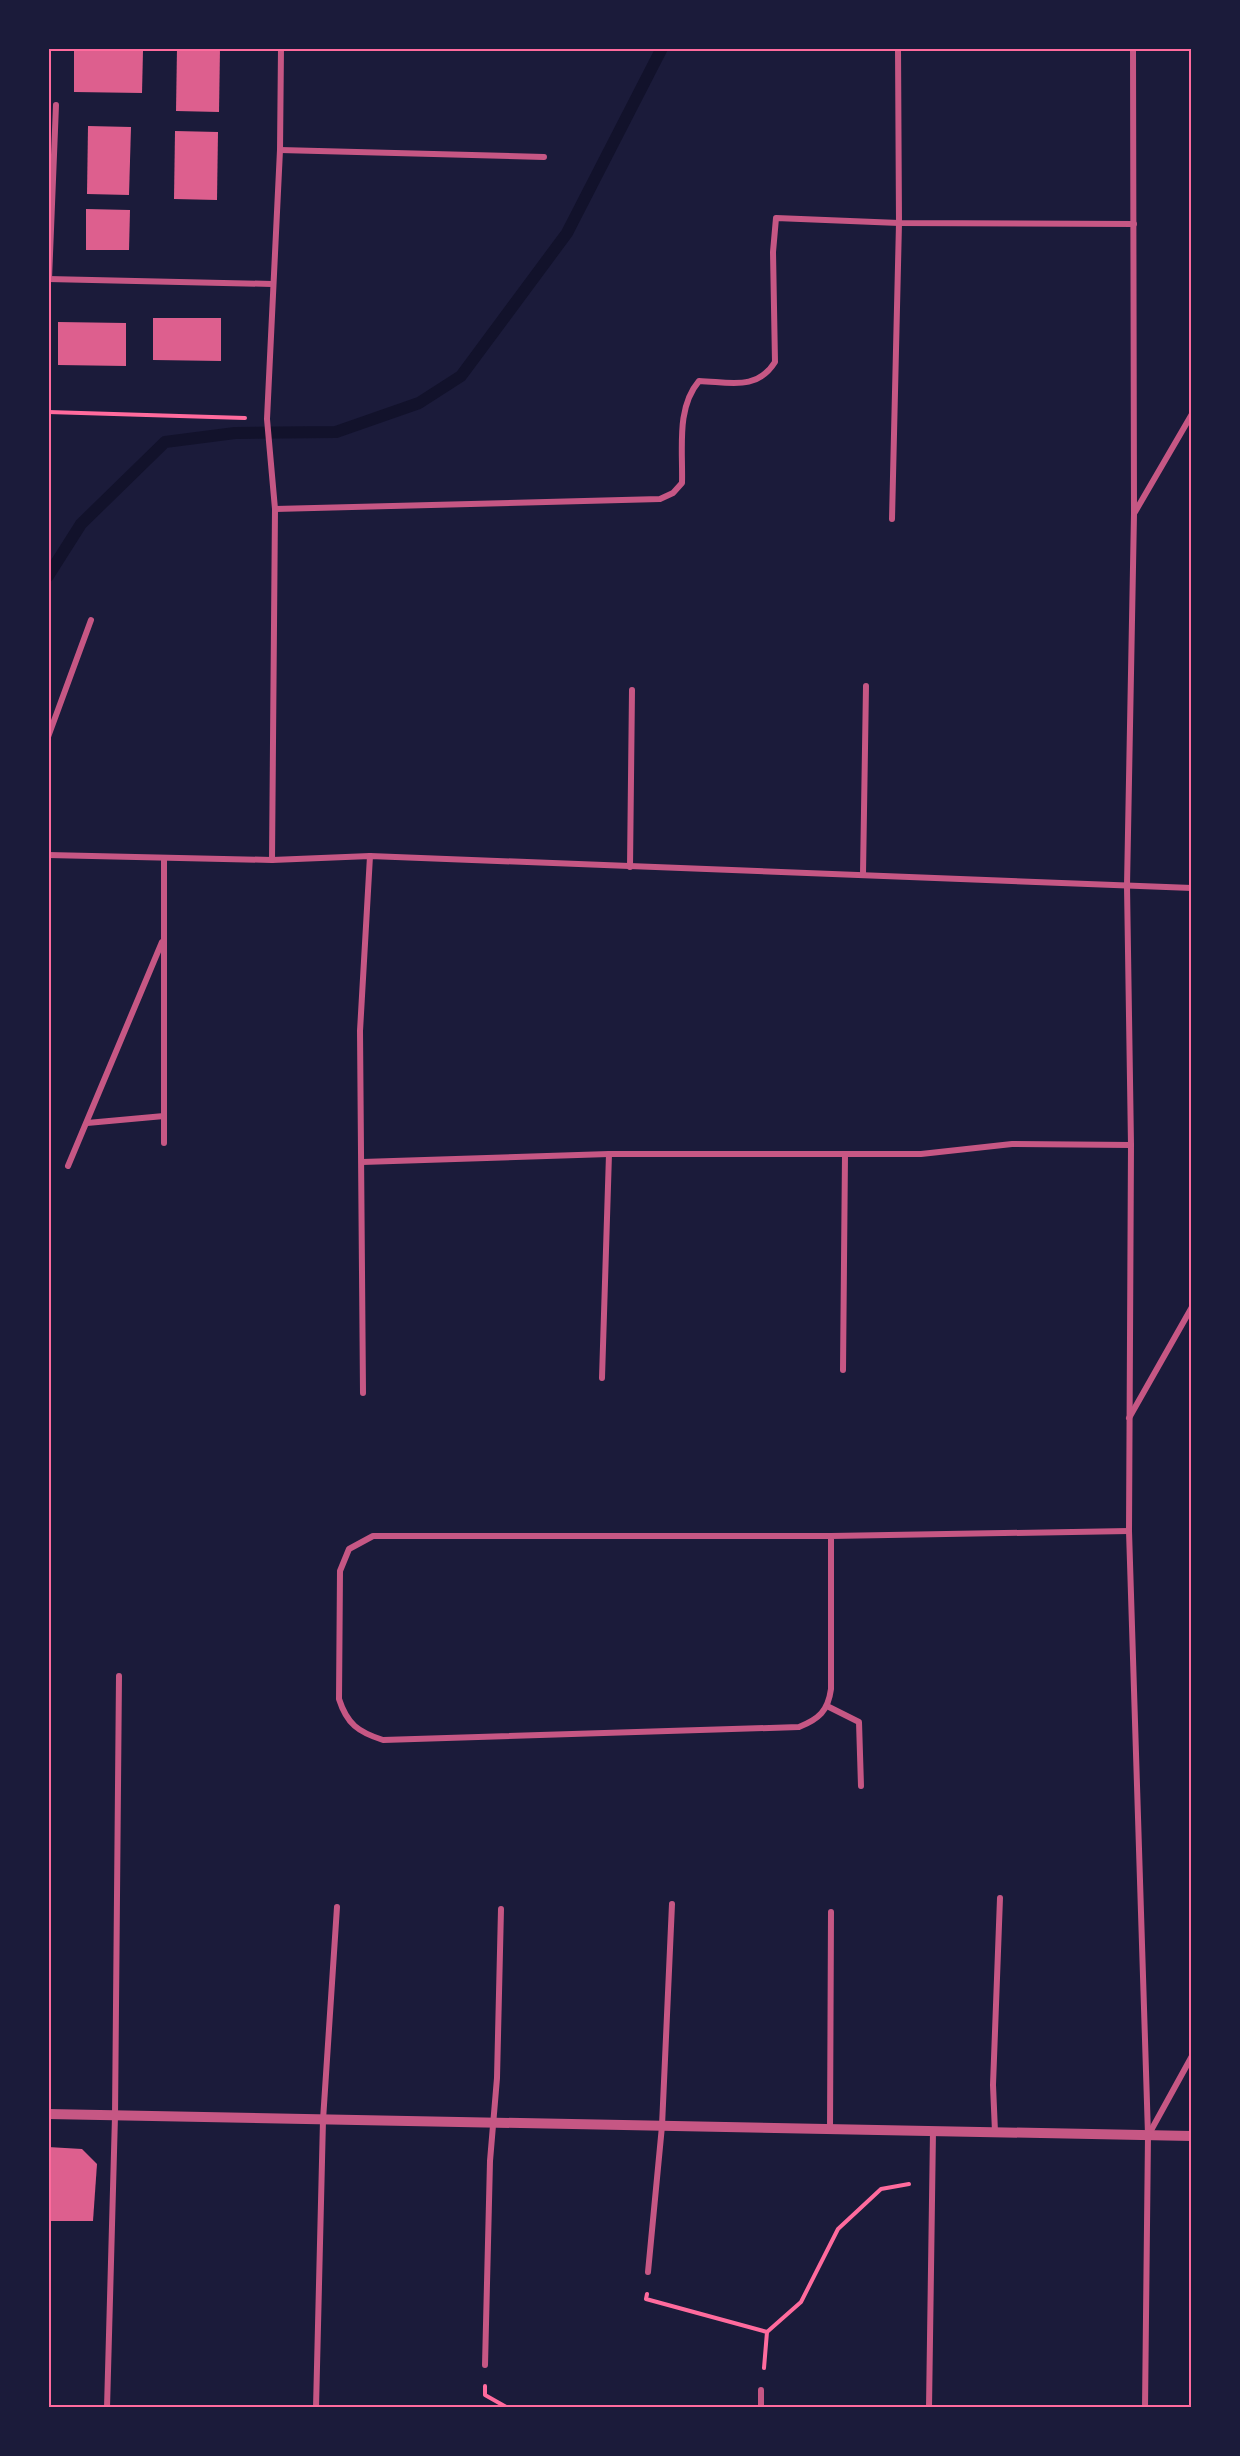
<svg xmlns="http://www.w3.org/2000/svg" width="1240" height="2456" font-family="Helvetica,sans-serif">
<rect width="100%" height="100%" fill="#1b1b3a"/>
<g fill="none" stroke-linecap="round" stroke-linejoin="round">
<!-- stream -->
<path stroke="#12122b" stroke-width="12" d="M48,576L81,524L165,442L235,433L336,432L419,403L461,376L567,233L662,48"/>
</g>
<!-- building -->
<g fill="#dd5f8e">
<path d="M177,48H220L219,112L176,111Z"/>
<path d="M74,50L143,51L142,93L74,92Z"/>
<path d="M88,126L131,127L129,195L87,194Z"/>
<path d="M175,131L218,132L217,200L174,199Z"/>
<path d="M86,209L130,210L129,250H86Z"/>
<path d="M153,318H221V361L153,360Z"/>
<path d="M58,322L126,323V366L58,365Z"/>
<path d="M48,2147L82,2149L97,2164L93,2221H48Z"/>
</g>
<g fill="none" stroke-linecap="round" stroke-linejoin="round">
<!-- path -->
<g stroke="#ff6b9d" stroke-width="4">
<path d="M48,412L245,418"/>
<path d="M647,2294L646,2299L767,2332L764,2368"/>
<path d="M767,2332L801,2302L838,2229L881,2189L909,2184"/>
<path d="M485,2386V2395L508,2408"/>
</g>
<!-- minor -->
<g stroke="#c65784" stroke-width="6">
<path d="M1133,48L1134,514L1127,886L1131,1145L1129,1531L1148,2135L1145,2408"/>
<path d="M280,150L544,157"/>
<path d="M48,279L272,284"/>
<path d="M49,279L56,105"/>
<path d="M275,509L660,499L673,493L682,483C683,449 676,408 699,381C730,382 757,391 775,362L773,252L776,218L899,223L1134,224"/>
<path d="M1135,512L1192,414"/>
<path d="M892,519L899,223L898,48"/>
<path d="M48,737L91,620"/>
<path d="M48,855L272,860L370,856L1192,888"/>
<path d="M272,860L275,509L267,419L280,150L281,48"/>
<path d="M630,867L632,690"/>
<path d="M863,874L866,686"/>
<path d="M87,1123L164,1116"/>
<path d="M164,1143V859"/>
<path d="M362,1162L609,1154H921L1012,1144L1131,1145"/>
<path d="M68,1166L162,942"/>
<path d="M843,1370L845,1155"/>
<path d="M602,1378L609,1154"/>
<path d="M363,1393L360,1031L370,856"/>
<path d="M1129,1418L1192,1307"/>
<path d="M831,1536V1689C828,1711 819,1719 799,1727L383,1740C358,1732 347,1724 339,1699L340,1571L349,1549L373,1536H831L1129,1531"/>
<path d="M829,1707L859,1722L861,1786"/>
<path d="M830,2130L831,1912"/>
<path d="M995,2132L993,2085L1000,1898"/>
<path d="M1149,2134L1192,2056"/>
<path d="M648,2272L662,2126L672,1904"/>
<path d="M485,2365L490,2161L497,2078L501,1909"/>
<path d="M107,2408L115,2116L119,1676"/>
<path d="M316,2408L323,2120L337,1907"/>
<path d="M761,2408V2390"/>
<path d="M929,2408L933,2131"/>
</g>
<!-- tertiary -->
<path stroke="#c65784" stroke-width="10" d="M48,2114L1192,2136"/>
</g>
<!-- border -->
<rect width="1240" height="2456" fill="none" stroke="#1b1b3a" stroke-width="99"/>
<rect x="50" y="50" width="1140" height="2356" fill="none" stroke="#ff6b9d" stroke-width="2"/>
</svg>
